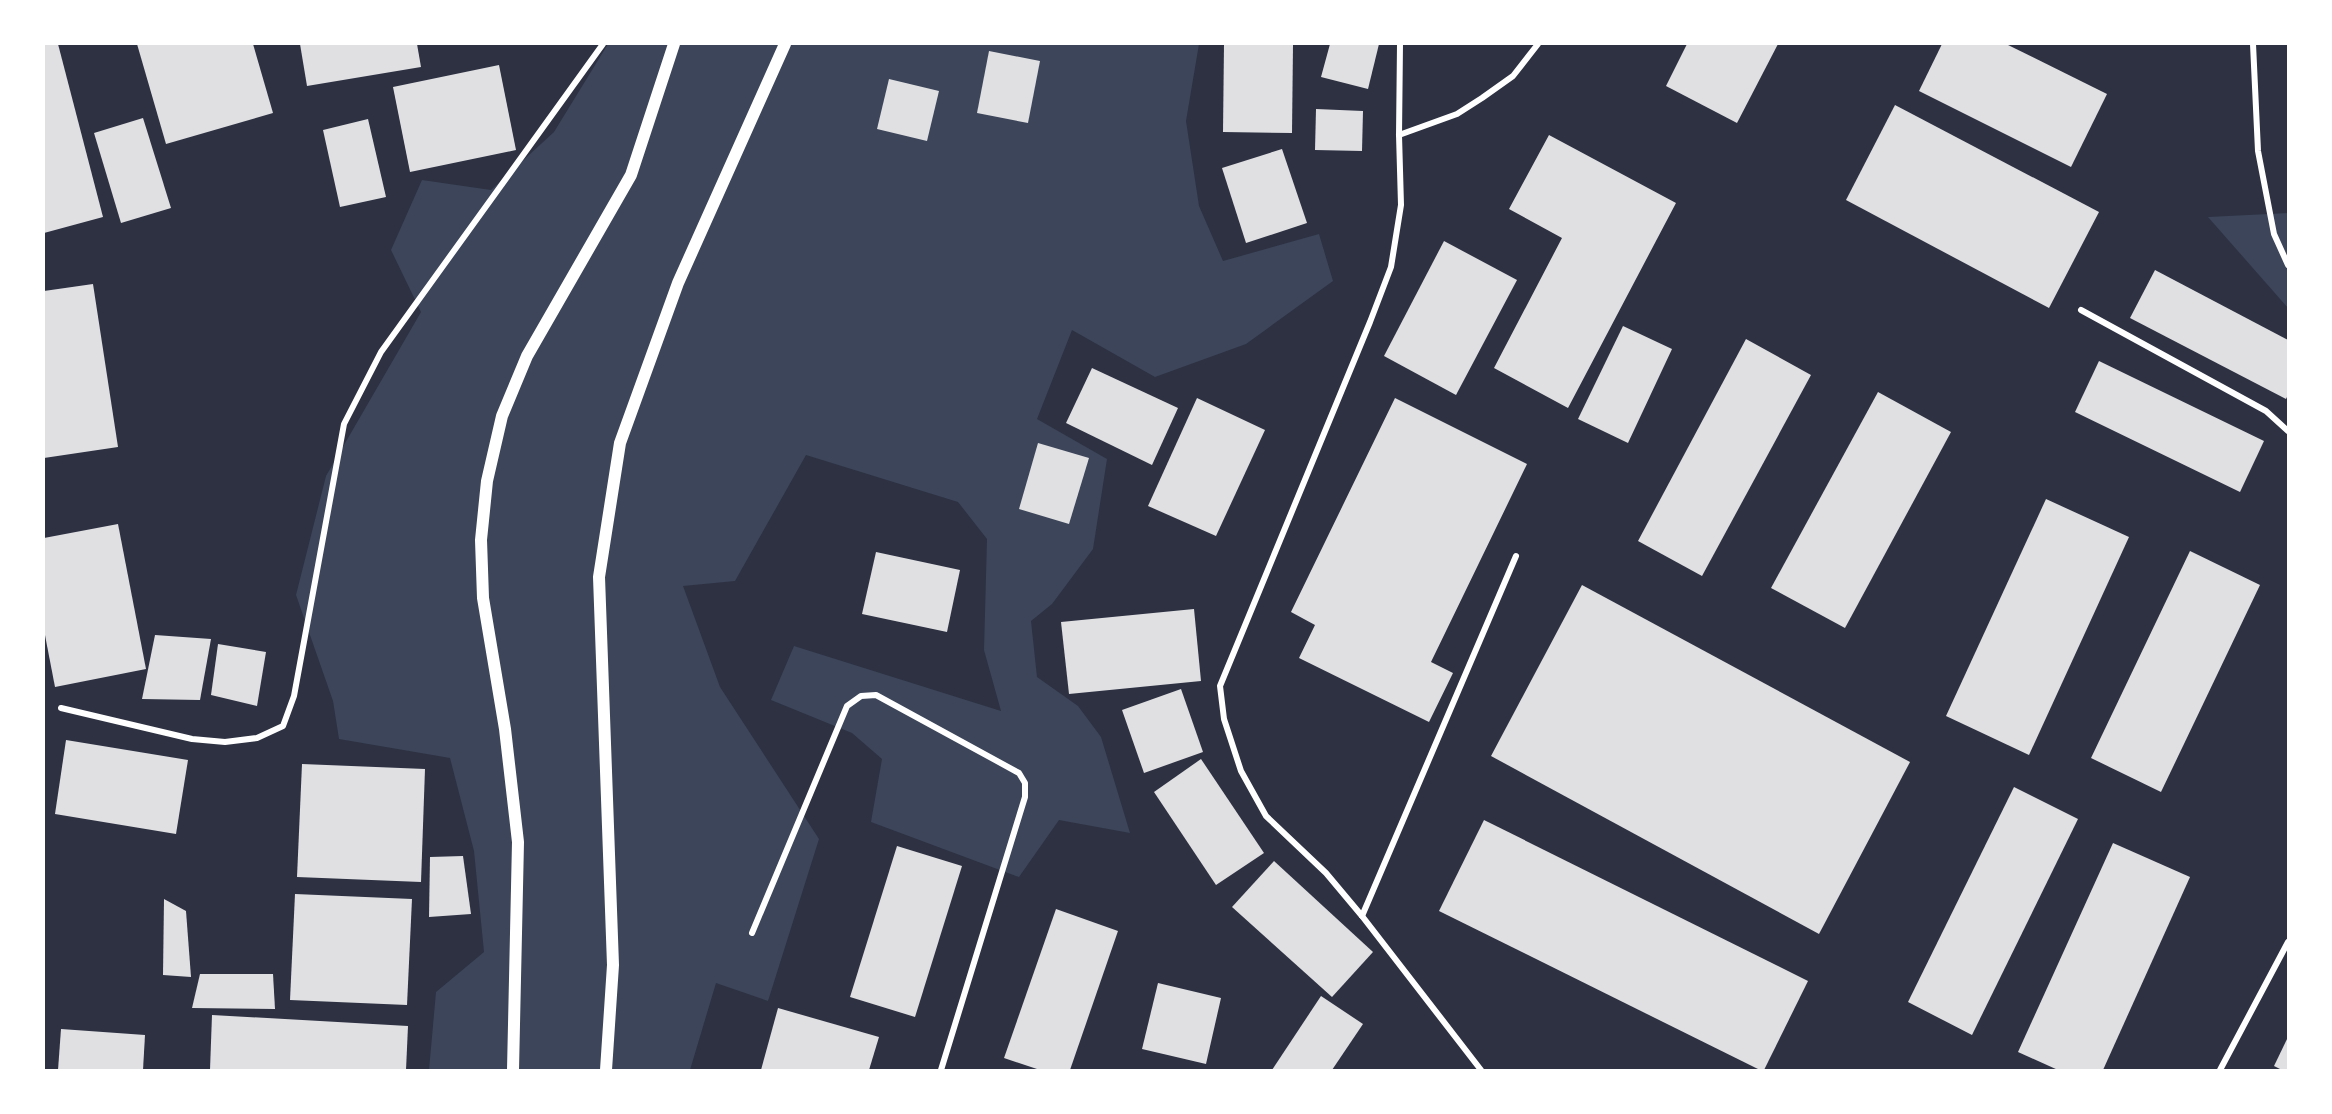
<svg xmlns="http://www.w3.org/2000/svg" width="2332" height="1114" font-family="Karla,sans-serif">
<rect width="100%" height="100%" fill="#2d3142"/>
<!-- green -->
<g fill="#3c4559">
<path d="M608,44H1199L1186,121L1199,206L1223,261L1319,234L1333,281L1246,344L1155,377L1072,330L1037,419L1107,459L1093,549L1052,604L1031,621L1037,677L1078,706L1101,737L1130,833L1059,820L1019,877L871,822L882,759L852,733L771,700L794,646L1001,711L984,650L987,539L958,502L806,455L735,581L683,586L720,687L819,839L768,1001L716,983L690,1070H429L436,992L484,952L474,851L450,758L339,739L333,701L296,595L326,476L421,312L391,250L422,180L491,190L554,132Z"/>
<path d="M2288,213V308L2208,217Z"/>
</g>
<!-- building -->
<g fill="#e0e0e3">
<path d="M44,44H58L103,217L44,233Z"/>
<path d="M137,44H253L273,113L166,144Z"/>
<path d="M300,44H417L421,67L307,86Z"/>
<path d="M1224,44L1293,45L1292,133L1223,132Z"/>
<path d="M1330,44H1379L1368,89L1321,77Z"/>
<path d="M1687,44H1778L1737,123L1666,86Z"/>
<path d="M1942,44H2006L2107,94L2071,167L1919,91Z"/>
<path d="M989,51L1040,61L1028,123L977,113Z"/>
<path d="M499,65L516,150L410,172L393,87Z"/>
<path d="M889,79L939,91L927,141L877,129Z"/>
<path d="M1895,105L2099,212L2049,308L1846,200Z"/>
<path d="M1316,109L1363,111L1362,151L1315,150Z"/>
<path d="M143,118L171,208L121,223L94,133Z"/>
<path d="M368,119L386,197L340,207L323,130Z"/>
<path d="M1549,135L1676,203L1568,408L1494,368L1562,238L1509,209Z"/>
<path d="M1282,149L1307,223L1246,243L1222,168Z"/>
<path d="M1444,241L1517,280L1456,395L1384,356Z"/>
<path d="M2155,270L2288,340V395L2286,399L2130,318Z"/>
<path d="M93,284L118,447L44,458V291Z"/>
<path d="M1623,326L1672,349L1628,443L1578,419Z"/>
<path d="M1746,339L1811,375L1702,576L1638,541Z"/>
<path d="M2099,361L2264,441L2240,492L2075,412Z"/>
<path d="M1092,368L1178,408L1152,465L1066,423Z"/>
<path d="M1878,392L1951,432L1845,628L1771,588Z"/>
<path d="M1197,398L1265,430L1216,536L1148,506Z"/>
<path d="M1395,398L1527,464L1431,662L1453,673L1429,722L1299,658L1315,625L1291,612Z"/>
<path d="M1038,443L1089,458L1069,524L1019,509Z"/>
<path d="M2046,499L2129,537L2029,755L1946,716Z"/>
<path d="M118,524L146,669L55,687L44,630V538Z"/>
<path d="M2190,551L2260,585L2161,792L2091,758Z"/>
<path d="M876,552L960,570L947,632L862,614Z"/>
<path d="M1582,585L1910,762L1819,934L1491,756Z"/>
<path d="M1194,609L1201,681L1069,694L1061,622Z"/>
<path d="M155,635L211,639L200,700L142,699Z"/>
<path d="M218,644L266,652L257,706L211,695Z"/>
<path d="M1181,689L1203,752L1144,773L1122,710Z"/>
<path d="M66,740L188,760L176,834L55,814Z"/>
<path d="M1201,759L1264,853L1216,885L1154,792Z"/>
<path d="M302,764L425,769L421,882L297,877Z"/>
<path d="M2014,787L2078,819L1972,1035L1908,1002Z"/>
<path d="M1484,820L1808,981L1764,1070H1760L1439,911Z"/>
<path d="M2113,843L2190,877L2103,1070H2058L2018,1052Z"/>
<path d="M897,846L962,866L915,1017L850,997Z"/>
<path d="M463,856L471,914L429,917L430,857Z"/>
<path d="M1274,861L1373,952L1332,997L1232,907Z"/>
<path d="M295,894L412,899L407,1005L290,1000Z"/>
<path d="M164,899L186,911L191,977L163,975Z"/>
<path d="M1056,909L1118,931L1070,1070H1040L1004,1058Z"/>
<path d="M200,974H273L275,1009L192,1008Z"/>
<path d="M1158,983L1221,998L1206,1064L1142,1049Z"/>
<path d="M1321,996L1363,1024L1332,1070H1272Z"/>
<path d="M778,1008L879,1037L869,1070H761Z"/>
<path d="M212,1015L408,1026L406,1070H210Z"/>
<path d="M61,1029L145,1035L143,1070H58Z"/>
<path d="M2288,1037V1070H2282L2274,1066Z"/>
</g>
<g fill="none" stroke-linecap="round" stroke-linejoin="round">
<!-- minor -->
<g stroke="#fff" stroke-width="6">
<path d="M1400,44L1399,135L1401,205L1391,267L1370,322L1220,686L1224,719L1241,771L1266,816L1326,873L1362,916L1481,1070"/>
<path d="M2253,44L2258,151L2274,234L2288,265"/>
<path d="M1399,135L1457,114L1482,98L1513,76L1538,44"/>
<path d="M2081,310L2266,411L2288,431"/>
<path d="M61,708L192,739L225,742L257,738L283,726L294,696L344,424L381,352L603,44"/>
<path d="M1362,916L1516,556"/>
<path d="M752,933L847,706L861,696L876,695L1019,773L1025,783V797L941,1070"/>
<path d="M2220,1070L2288,942"/>
</g>
<!-- secondary -->
<g stroke="#fff" stroke-width="12">
<path d="M513,1070L518,842L505,729L483,598L481,540L487,481L502,416L527,356L631,175L674,44"/>
<path d="M606,1070L613,965L599,577L620,443L678,283L785,44"/>
</g>
</g>
<!-- border -->
<rect width="2332" height="1114" fill="none" stroke="#ffffff" stroke-width="90"/>
</svg>
